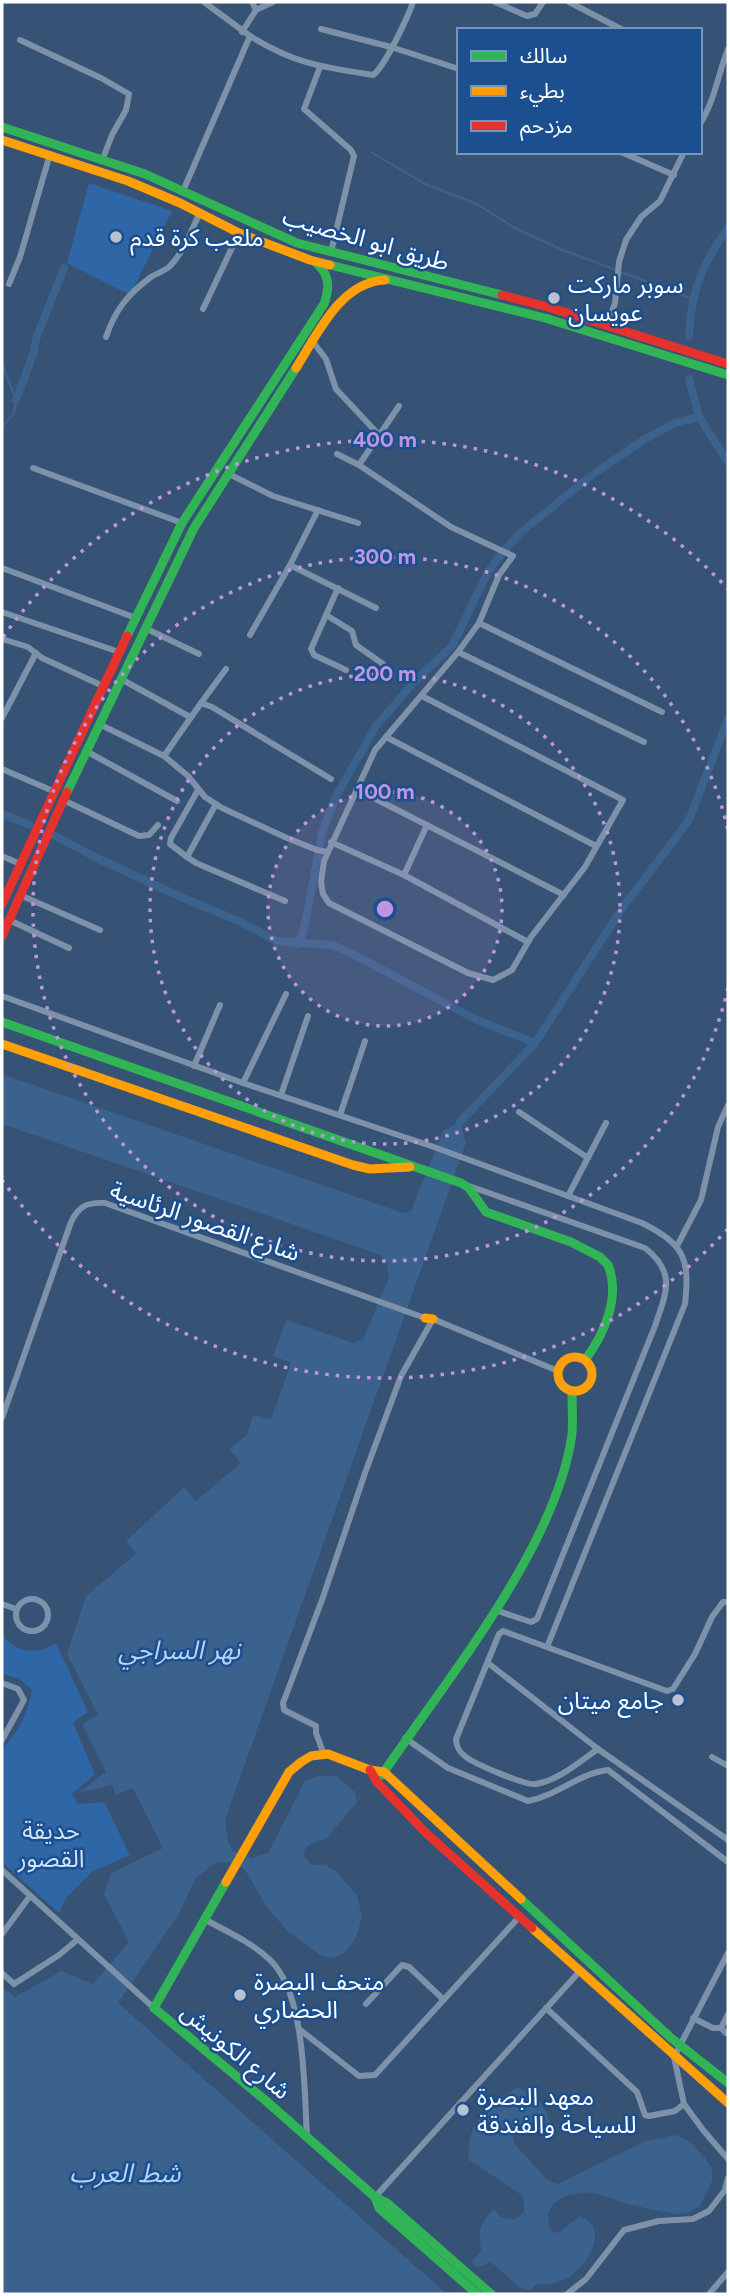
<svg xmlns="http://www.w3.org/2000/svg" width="730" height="2296" font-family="Figtree,'Noto Sans Arabic',sans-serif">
<rect width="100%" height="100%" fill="#365274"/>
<!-- green -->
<g fill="#2f66a5">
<path d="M89,183L172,211L130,295L67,263Z"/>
<path d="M2,1633C9,1647 24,1652 39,1650C45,1650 50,1645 56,1643L88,1712L73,1723L95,1774L72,1794L78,1804L104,1802L130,1855L92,1872L67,1897L59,1913L2,1862V1749C19,1732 27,1714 32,1690L20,1679L2,1674Z"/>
</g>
<!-- water -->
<g fill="#3b618d">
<path d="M2,1074L403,1213L411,1211L443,1131L460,1122L466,1143L225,1820L228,1841L233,1851L252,1858L268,1853L305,1781L318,1776H336L355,1792L357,1802L326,1839L312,1843L305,1849L304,1856L312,1865H326L337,1872L357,1895L362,1917L356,1938L345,1953L333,1958L322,1956L288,1932L267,1907L245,1870L229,1862L215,1863L196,1878L178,1915L118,2003L447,2294H2V1987L15,1997L61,1971L93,1984L129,1942L104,1894L111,1873L163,1848L133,1788L116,1795L112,1785L78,1793L106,1772L82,1724L98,1715L67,1654L86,1596L136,1554L126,1541L184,1487L196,1501L241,1463L229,1449L247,1435L253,1415L271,1419L291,1363L273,1356L286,1320L353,1343L363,1339L389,1278L387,1265L381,1255L2,1124Z"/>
<path d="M518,2087C539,2099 544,2103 552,2127L548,2132H536L522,2129L513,2136L514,2143L547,2180L558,2184L645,2141L676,2135L690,2142L705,2158L712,2168V2181L700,2206L687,2213L675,2214C657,2211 639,2207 621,2202C612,2199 600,2193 590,2193C564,2191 537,2206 553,2233L561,2231L579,2217C617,2224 582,2291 537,2284L531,2290L520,2288L491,2262L477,2268L471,2262L481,2251C479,2229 478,2226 494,2209L501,2217L514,2220L524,2212V2200L519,2193L469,2160C464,2125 490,2103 518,2087Z"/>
</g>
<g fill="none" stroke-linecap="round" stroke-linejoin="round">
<!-- stream -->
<g stroke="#3b618d" stroke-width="2.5">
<path d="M371,152L425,184L477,204L513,227L560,249L693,299"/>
<path d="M727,230H728"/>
<path d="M2,364L16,400L14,413L2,427"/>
</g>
<!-- canal -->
<g stroke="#3b618d" stroke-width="8">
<path d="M689,336C691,291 702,264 728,228"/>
<path d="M689,379L699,417L728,462"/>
<path d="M16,400L34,352L36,339L64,268"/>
<path d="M2,814L30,825"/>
<path d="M55,836L99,859L181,897L241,922L276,941L332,945L349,952L477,1020L535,1043"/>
<path d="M297,944L301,938L306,919L322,833L335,798L376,726L415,681L452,646L488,572L498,558L520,533L592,475L645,439L675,423L699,417"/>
<path d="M457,1131L460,1122L535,1043L623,907L689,820L728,719"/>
</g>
<!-- street -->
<g stroke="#7d92a8" stroke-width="6">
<path d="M204,2L250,36"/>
<path d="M495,2L527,16L535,14L543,2"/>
<path d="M569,2L623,30"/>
<path d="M256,10L273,2"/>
<path d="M321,29L391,47L459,69"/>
<path d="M242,32L256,10L252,2"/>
<path d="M20,40L101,78L129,94L126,110L112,135L103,158"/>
<path d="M320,67L304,109L351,150L354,156L331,252"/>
<path d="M700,124C715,100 718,74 728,49"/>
<path d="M621,152L674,175"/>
<path d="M183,191L250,36C295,64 322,67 373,75C384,68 408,17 413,2"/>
<path d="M9,284L20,257L50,154"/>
<path d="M203,309L239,233"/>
<path d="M607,326L615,303L619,262L626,240L641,217L660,201L684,152"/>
<path d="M106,337C115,310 128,294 151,277C157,273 165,271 170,266C184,252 191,230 200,213"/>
<path d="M313,342L326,359L336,389L380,436"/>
<path d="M337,454L359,465L451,527L513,556L499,575L479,623L458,652L375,750L324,861L321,882L323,894L329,903L468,973L493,980L512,970L531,937L585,867L623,800L422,696"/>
<path d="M359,465L399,406"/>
<path d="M33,468L182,523"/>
<path d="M227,473L273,496L358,523"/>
<path d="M290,565L376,608"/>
<path d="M2,568L136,618"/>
<path d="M338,588L311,649L314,655L346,670"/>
<path d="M2,612L119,652"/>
<path d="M326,615L352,631L356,645L383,664"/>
<path d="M479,623L662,712"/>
<path d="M145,628L199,654"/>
<path d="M250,635L290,565L318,510"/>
<path d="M2,639L28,647L42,658L103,686"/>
<path d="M458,652L644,742"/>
<path d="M121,679L190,717"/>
<path d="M201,703L226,669"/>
<path d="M2,718L36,653"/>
<path d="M99,724L164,756L188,776L205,797L222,808L287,838L317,850L327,852"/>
<path d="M386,737L596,846"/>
<path d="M86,751L177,801"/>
<path d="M164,756L201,703L212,707L331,779"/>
<path d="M2,769L53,791"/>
<path d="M356,789L564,895"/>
<path d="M63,800L139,836L149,835L158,825"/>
<path d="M216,804L187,857L196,863L285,901"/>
<path d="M331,842L404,875L528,942"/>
<path d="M2,856L20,864"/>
<path d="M187,857L170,844L171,838L198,790"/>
<path d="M404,875L427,825"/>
<path d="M20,895L100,930"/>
<path d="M9,920L69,948"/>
<path d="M2,996L243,1083L431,1146L642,1223C684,1244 690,1258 685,1304L547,1647"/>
<path d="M194,1066L220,1005"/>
<path d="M243,1083L286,994"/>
<path d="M281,1095L308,1016"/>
<path d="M519,1112L588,1158"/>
<path d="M340,1115L365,1041"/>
<path d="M469,1186L645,1248C677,1273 666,1293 655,1326L537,1619L531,1622L495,1610"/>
<path d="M568,1196L606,1123"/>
<path d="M677,1246L701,1200L718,1127L728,1105"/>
<path d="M2,1418L71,1222C79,1206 87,1202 105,1203L425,1318"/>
<circle cx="32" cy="1615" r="16"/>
<path d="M2,1604L16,1609"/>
<path d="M488,1663L598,1749L728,1840"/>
<path d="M2,1683L18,1689L24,1700L2,1740"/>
<path d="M405,1738L448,1768L528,1801C557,1796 579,1773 608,1770L728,1862"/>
<path d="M598,1749C579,1762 559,1780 536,1784C526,1786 475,1764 466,1757C460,1753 456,1746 456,1739L499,1634L503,1631L667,1691L673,1689L695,1654L712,1617L723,1602H728"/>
<path d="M323,1752L316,1733V1726L284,1710L283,1703L322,1600L365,1473L401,1376L433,1319L558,1371"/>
<path d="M712,1757L728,1766"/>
<path d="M2,1870L154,2008"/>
<path d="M204,1919C226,1931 251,1942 269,1959C306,1992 304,2089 307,2137"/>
<path d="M2,1934L30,1896"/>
<path d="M728,1953L674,2057L684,2104L703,2130L728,2159"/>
<path d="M2,1973L14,1984L59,1955L77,1940"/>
<path d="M366,2004L402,1965L409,1967L444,2000"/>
<path d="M546,2008L637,2092L645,2115L649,2116L675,2111L684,2104"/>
<path d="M728,2014L721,2028L726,2033L728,2032"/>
<path d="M693,2018L713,2028H721"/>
<path d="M299,2029L359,2076L375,2075L520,1916"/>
<path d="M375,2197L580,1971"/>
<path d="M567,2294L586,2279L624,2230L659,2221L693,2219L709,2211L725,2190L728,2178"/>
<path d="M709,2294L728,2272"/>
</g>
<!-- fast -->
<g stroke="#30b455" stroke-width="9">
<path d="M2,127L145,174L297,243L502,295"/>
<path d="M330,265L545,318L728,375"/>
<path d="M127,636L182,523L324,304C330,287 330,274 315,262"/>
<path d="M67,792L194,528L296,368"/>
<path d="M2,1022L461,1183L469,1188L486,1212L571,1242L600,1257L608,1265C621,1296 604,1335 585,1360"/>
<path d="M382,1775C445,1681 557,1547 572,1434C573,1420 572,1405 572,1391"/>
<path d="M226,1882L154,2008L265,2100L375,2197L387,2203L491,2294"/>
<path d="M521,1899L671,2038L728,2083"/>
<path d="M375,2197L379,2208L477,2294"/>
</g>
<!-- slow -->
<g stroke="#ff9f0a" stroke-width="9">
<path d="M2,140L128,181L180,203L239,233L310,260L330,265"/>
<path d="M296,368C317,335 340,282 385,280"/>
<path d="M2,1044L353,1165L370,1169L410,1167"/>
<path d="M425,1318L433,1319"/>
<circle cx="575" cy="1374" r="17"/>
<path d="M226,1882L289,1772L301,1762L311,1756L328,1754L370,1770L384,1772L521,1899"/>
<path d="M532,1928L728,2103"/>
</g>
<!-- jam -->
<g stroke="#e5322d" stroke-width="9">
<path d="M502,295L548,307L728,364"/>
<path d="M2,904L127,636"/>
<path d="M2,936L67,792"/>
<path d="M370,1770L377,1782L425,1832L532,1928"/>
</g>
</g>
<!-- distance rings -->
<circle cx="385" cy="909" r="117" fill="#bd96df" fill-opacity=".12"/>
<g fill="none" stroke="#bd96df" stroke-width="3.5" stroke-dasharray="3.5 7">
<circle cx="385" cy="909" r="117"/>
<circle cx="385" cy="909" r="235"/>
<path d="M728 988A352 352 0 1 1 728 830"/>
<path d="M728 1229A469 469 0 0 1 3 1181M3 637A469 469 0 0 1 728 589"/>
</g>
<!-- markers -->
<g fill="#b9c2ce" stroke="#1b4f8f" stroke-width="2.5">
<circle cx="116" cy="237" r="7"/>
<circle cx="554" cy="298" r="7"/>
<circle cx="678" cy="1700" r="7"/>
<circle cx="240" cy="1995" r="7"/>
<circle cx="463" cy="2110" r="7"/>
</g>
<g text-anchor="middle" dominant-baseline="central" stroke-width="5" stroke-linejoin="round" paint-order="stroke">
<!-- poi labels -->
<g font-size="24" fill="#fff" stroke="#1b4f8f" text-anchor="start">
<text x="130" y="237">ملعب كرة قدم</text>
<text x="568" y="284">سوبر ماركت<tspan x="568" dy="28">عويسان</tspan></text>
<text x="664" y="1700" text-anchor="end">جامع ميتان</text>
<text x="254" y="1981">متحف البصرة<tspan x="254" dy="28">الحضاري</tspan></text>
<text x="477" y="2096">معهد البصرة<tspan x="477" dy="28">للسياحة والفندقة</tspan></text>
</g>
<!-- street labels -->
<g font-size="24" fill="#fff" stroke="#1b4f8f">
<text transform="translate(366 239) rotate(16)">طريق ابو الخصيب</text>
<text transform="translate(205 1221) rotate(19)">شارع القصور الرئاسية</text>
<text transform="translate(236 2051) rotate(40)">شارع الكونيش</text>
</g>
<!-- park labels -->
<g font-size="24" fill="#cfe3fa" stroke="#1b4f8f">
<text x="51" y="1830">حديقة<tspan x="51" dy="28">القصور</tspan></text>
</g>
<!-- water labels -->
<g font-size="26" font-style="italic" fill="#b5d3f5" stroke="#1b4f8f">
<text x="179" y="1650">نهر السراجي</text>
<text x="125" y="2173">شط العرب</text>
</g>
</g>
<circle cx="385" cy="909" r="10" fill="#bd96df" stroke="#1b4f8f" stroke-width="3.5"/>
<g font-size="21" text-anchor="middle" font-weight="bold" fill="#bd96df" stroke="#1b4f8f" stroke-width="5" stroke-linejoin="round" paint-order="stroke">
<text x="385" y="447">400 m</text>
<text x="385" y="564">300 m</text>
<text x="385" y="681">200 m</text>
<text x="385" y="799">100 m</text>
</g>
<!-- border -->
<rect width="730" height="2296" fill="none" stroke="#ffffff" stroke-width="7"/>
<!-- legend -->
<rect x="457" y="28" width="245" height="126" fill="#1b4f8f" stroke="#7695bc" stroke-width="2"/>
<rect x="471" y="51" width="35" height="10" fill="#30b455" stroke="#7695bc" stroke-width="2"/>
<text x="520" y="63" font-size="21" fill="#ffffff">سالك</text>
<rect x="471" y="86" width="35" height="10" fill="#ff9f0a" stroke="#7695bc" stroke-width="2"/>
<text x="520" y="98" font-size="21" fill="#ffffff">بطيء</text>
<rect x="471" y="121" width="35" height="10" fill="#e5322d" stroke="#7695bc" stroke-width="2"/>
<text x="520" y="133" font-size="21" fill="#ffffff">مزدحم</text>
</svg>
